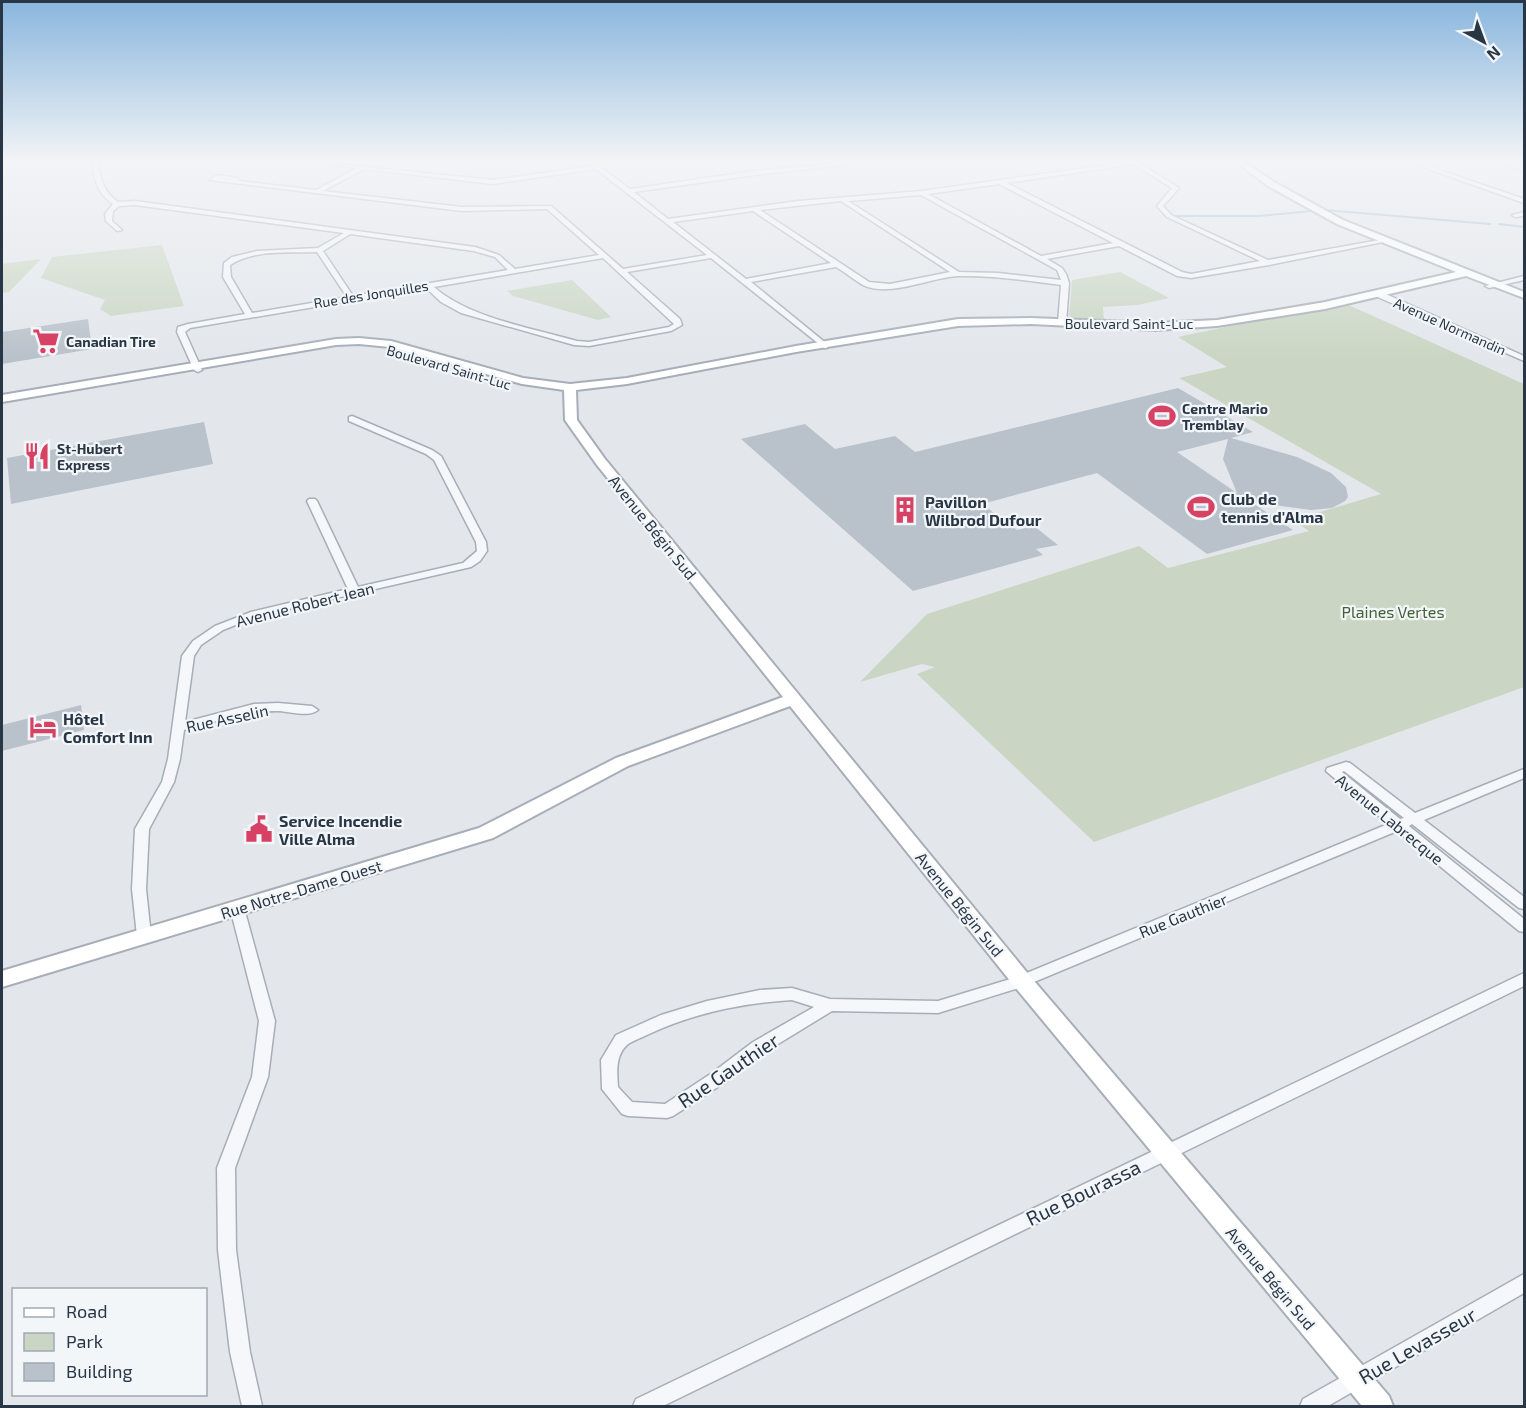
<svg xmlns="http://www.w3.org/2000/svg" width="1526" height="1408" font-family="'Exo 2',sans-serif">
<rect width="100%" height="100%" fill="#e3e7ec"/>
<!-- green -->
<g fill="#cad6c3">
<path d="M162,245L184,306L111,316L100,309L105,300L41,278L52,257Z"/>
<path d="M41,259L9,292L2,293V264Z"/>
<path d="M1120,272L1169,298L1138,305L1103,307L1104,322L1069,320L1072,280Z"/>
<path d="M572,280L611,317L598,320L513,296L507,291Z"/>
<path d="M1342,302L1524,384V687L1094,842L917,674L935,667L922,664L860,682L927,614L1139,546L1168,568L1309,531L1293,520L1381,494L1179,378L1227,367L1178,337Z"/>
</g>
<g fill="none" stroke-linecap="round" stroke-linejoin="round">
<!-- stream -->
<g stroke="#9cb8ce" stroke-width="2">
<path d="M1325,210L1490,224"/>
<path d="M1176,216H1259L1312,211"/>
<path d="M1499,224L1524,227"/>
</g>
</g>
<!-- building -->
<g fill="#b9c1ca" fill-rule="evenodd">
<path d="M88,319L92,349L2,364V332Z"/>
<path d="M1178,388L1253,432L1231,438L1297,457L1331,473L1346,487L1348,497L1345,501L1332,508L1311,510L1251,502L1293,530L1207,554L1097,473L982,504L1017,530L1034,526L1058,545L1036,549L1043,555L913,591L741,439L805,424L835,449L895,436L915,452ZM1228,439L1223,459L1237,493L1177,452Z"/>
<path d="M204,422L213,464L11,504L7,458Z"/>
<path d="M81,705L84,730L2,751V725Z"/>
</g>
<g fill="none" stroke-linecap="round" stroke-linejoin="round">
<defs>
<g id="street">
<path d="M92,161H98C100,179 103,191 118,202L135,201L475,247L499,255L515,269L599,255L547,209L462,211L209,180L218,175L237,178L239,181L316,190L357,168L310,163L307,161L493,180L592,166L586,161H592L630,189L755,171L861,161H877L755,175L634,192L668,219L798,201L922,191L1136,161L1179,188L1163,206L1171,215L1268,260L1385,239L1388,241L1269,265L1191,278L1177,276L1119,246L1047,259L1062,268L1066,274L1069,283L1066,323L1062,325L1058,323L1061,285C1027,281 993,275 959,276C931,277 889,298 863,285C854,280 845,272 836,267L751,282L827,344V348H824L711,258L627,272L680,319L682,325L671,331L589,346L574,345L461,313L441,302L426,288L190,328L185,332L202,370L198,372L194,370L177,332L178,327L188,324L245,314L223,277L224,263L232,257L257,251L318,248L344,233L135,205L119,206L113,211L112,221L122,230L117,231L106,221L105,214L113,204C97,193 94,180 92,161ZM1133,164L1172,188L1157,206L1167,217L1260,261L1191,274L1182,272L1007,183ZM364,169L493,184L596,169L707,255L623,269L551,206L462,207L323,191ZM999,184L1113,243L1041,256L928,194ZM921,195L1057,270L1061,280L998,273L959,272L848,201ZM841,201L950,272L890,284L869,282L760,210ZM753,211L831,263L746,279L673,222ZM350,234L474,251L495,257L508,270L353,296L323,251ZM317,252L347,297L252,313L231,277L230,265C255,249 288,253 317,252ZM603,258L674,324L669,327L589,342L577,341C532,328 469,318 434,287Z"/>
<path d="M1406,161H1413L1524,199V203Z"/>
<path d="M1495,161H1502L1524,167V171Z"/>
<path d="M1524,212V216L1515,217L1512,215Z"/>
<path d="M1524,276V280L1489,288L1485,286Z"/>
<path d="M1373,291H1379L1524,356V361L1373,295Z"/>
<path d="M352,416L432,450L441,456L486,542L487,551L480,561L471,567L258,616L223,630L201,645L194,656L185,722L254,704L278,703L312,706L318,710C309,718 289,711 277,711C245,711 214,722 184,730L180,759L174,782L149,829L146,889L151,936L149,940L144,941L139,940L137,936L132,889L135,829L162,782L168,759L182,656L193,641L215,626L251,612L348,589L307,501L309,499H315L317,501L358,587L463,563L477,551L476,542L434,460L426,454L349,421V417Z"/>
<path d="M1346,762L1350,763L1415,813L1524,769V778L1424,820L1524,897V909L1519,908L1412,824L1409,826L1524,919V932L1519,931L1397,831L1022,987L938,1013L832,1011L765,1052L724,1083L673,1116L667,1118L628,1116L622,1114L602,1089L601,1060L616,1035L661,1015L707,1001L760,990L792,988L830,999L938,1001L1017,977L1388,824L1326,771L1327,768ZM1344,771L1404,818L1400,819L1342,772ZM792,1000L814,1007L753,1042L712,1073L665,1104L632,1102L618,1087C617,1072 615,1055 628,1044C634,1040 643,1037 649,1034C694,1013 743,1003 792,1000Z"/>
<path d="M237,903L242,904L244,908L275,1021L268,1077L235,1168L236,1250L250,1352L262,1406H242L230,1352L218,1250L217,1168L252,1077L259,1021L230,908L232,904Z"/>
<path d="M1524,973V986L663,1406H633L636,1399Z"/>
<path d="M1524,1274V1293L1328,1406H1300L1303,1399Z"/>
</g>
<path id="secondary" d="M1234,161H1243L1274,182L1343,220L1524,292V298L1466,276L1325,309L1217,326L1156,330L1031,324L958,326L796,352L627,384L576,390L577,420L605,459L1029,975L1389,1396L1393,1406H1362L1015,987L790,706L628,766L493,838L2,987V971L479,828L616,758L783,697L597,465L565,420L564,390L522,384L390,347L359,344L336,345L2,402V395L336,339L359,338L391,341L523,378L570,384L627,378L796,346L958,319L1031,318L1156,323L1217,320L1325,302L1456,272L1337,224L1268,186Z"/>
</defs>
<!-- street casing -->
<use href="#street" stroke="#a7aeb7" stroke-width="3"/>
<!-- secondary casing -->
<use href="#secondary" stroke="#a7aeb7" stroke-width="4"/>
<!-- street -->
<use href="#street" fill="#f6f7fa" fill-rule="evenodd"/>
<!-- secondary -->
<use href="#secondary" fill="#fff" fill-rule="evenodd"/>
</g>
<!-- sky -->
<linearGradient id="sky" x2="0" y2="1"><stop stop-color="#89b6de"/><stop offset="0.45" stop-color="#f2f4f6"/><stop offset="1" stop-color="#f2f4f6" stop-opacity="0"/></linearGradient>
<rect width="1526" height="358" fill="url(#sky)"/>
<!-- icons -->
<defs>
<symbol id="supermarket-bare" viewBox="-9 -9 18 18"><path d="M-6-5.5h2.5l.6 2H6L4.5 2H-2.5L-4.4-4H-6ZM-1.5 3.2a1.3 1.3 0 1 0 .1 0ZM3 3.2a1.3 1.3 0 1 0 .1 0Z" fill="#d74164" stroke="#f3f6f9" stroke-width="2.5" paint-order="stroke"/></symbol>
<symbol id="stadium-bare" viewBox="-9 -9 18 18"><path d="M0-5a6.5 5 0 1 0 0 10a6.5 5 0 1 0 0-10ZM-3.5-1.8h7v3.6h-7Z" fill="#d74164" stroke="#f3f6f9" stroke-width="2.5" paint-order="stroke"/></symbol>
<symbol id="restaurant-bare" viewBox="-9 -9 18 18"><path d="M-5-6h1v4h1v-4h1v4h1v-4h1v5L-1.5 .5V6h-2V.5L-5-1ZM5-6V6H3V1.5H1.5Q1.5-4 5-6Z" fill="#d74164" stroke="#f3f6f9" stroke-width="2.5" paint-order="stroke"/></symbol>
<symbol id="building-bare" viewBox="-9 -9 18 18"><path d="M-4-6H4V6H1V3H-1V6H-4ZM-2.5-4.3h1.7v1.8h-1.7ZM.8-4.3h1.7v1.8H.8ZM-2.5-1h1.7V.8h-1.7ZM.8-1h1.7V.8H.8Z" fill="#d74164" stroke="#f3f6f9" stroke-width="2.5" paint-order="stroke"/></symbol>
<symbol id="hotel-bare" viewBox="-9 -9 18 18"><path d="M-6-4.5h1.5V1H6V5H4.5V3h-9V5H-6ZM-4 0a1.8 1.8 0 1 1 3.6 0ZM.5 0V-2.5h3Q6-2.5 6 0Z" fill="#d74164" stroke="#f3f6f9" stroke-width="2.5" paint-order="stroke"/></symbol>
<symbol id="civic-bare" viewBox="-9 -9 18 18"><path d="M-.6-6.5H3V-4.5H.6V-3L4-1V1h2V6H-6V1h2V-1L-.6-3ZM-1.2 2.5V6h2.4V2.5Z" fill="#d74164" stroke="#f3f6f9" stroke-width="2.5" paint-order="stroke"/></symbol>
</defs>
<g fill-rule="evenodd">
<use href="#supermarket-bare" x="27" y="322" width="38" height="38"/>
<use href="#stadium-bare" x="1143" y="397" width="38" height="38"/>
<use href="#restaurant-bare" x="18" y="437" width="38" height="38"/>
<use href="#stadium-bare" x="1182" y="488" width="38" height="38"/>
<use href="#building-bare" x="886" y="491" width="38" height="38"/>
<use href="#hotel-bare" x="24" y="708" width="38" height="38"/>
<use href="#civic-bare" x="240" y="810" width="38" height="38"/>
</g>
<g text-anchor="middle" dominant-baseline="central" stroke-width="4.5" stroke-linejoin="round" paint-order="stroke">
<!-- far-street labels -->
<g font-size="14" fill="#293645" stroke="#f3f6f9">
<text transform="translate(371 294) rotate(-9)">Rue des Jonquilles</text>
<text x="1129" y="323">Boulevard Saint-Luc</text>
<text transform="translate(1450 326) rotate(24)">Avenue Normandin</text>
<text transform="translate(449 367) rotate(16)">Boulevard Saint-Luc</text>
</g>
<!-- far-poi labels -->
<g font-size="14" font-weight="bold" fill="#293645" stroke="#f3f6f9" text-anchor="start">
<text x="66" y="341">Canadian Tire</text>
<text x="1182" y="408">Centre Mario<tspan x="1182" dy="16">Tremblay</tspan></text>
<text x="57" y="448">St-Hubert<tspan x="57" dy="16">Express</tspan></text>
</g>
<!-- poi labels -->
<g font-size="16" font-weight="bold" fill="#293645" stroke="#f3f6f9" text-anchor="start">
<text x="1221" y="498">Club de<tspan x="1221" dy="18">tennis d'Alma</tspan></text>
<text x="925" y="501">Pavillon<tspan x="925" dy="18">Wilbrod Dufour</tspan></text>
<text x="63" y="718">Hôtel<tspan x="63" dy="18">Comfort Inn</tspan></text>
<text x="279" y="820">Service Incendie<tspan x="279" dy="18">Ville Alma</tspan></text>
</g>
<!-- street labels -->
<g font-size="16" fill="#293645" stroke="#f3f6f9">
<text transform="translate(653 527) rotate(51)">Avenue Bégin Sud</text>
<text transform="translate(305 604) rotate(-14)">Avenue Robert Jean</text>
<text transform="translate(227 718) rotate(-12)">Rue Asselin</text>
<text transform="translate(1390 819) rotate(39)">Avenue Labrecque</text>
<text transform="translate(301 889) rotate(-17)">Rue Notre-Dame Ouest</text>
<text transform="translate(960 904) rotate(51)">Avenue Bégin Sud</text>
<text transform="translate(1183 915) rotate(-22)">Rue Gauthier</text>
<text transform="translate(1271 1278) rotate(50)">Avenue Bégin Sud</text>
</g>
<!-- park labels -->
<g font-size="16" fill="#426235" stroke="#f3f6f9">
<text x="1393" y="611">Plaines Vertes</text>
</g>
<!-- near-street labels -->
<g font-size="20" fill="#293645" stroke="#f3f6f9">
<text transform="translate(728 1070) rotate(-34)">Rue Gauthier</text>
<text transform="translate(1083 1192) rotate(-26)">Rue Bourassa</text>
<text transform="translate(1417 1345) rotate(-30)">Rue Levasseur</text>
</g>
</g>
<!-- border -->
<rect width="1526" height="1408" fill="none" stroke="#293645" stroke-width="6"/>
<!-- legend -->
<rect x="12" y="1288" width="195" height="108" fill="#f3f6f9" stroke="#a2a9b1" stroke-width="1.5"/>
<rect x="24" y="1308" width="30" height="9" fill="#ffffff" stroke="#a2a9b1" stroke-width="1.5"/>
<text x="66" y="1318" font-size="18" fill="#293645">Road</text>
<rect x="24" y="1333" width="30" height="18" fill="#cad6c3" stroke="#a2a9b1" stroke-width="1.5"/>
<text x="66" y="1348" font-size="18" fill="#293645">Park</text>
<rect x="24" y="1363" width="30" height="18" fill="#b9c1ca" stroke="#a2a9b1" stroke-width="1.5"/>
<text x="66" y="1378" font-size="18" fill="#293645">Building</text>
<!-- north arrow -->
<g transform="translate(1484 42) rotate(139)" stroke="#f3f6f9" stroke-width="4.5" paint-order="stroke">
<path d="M0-4.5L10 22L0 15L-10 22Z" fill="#293645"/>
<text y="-9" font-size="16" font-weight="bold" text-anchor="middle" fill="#293645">N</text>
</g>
</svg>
